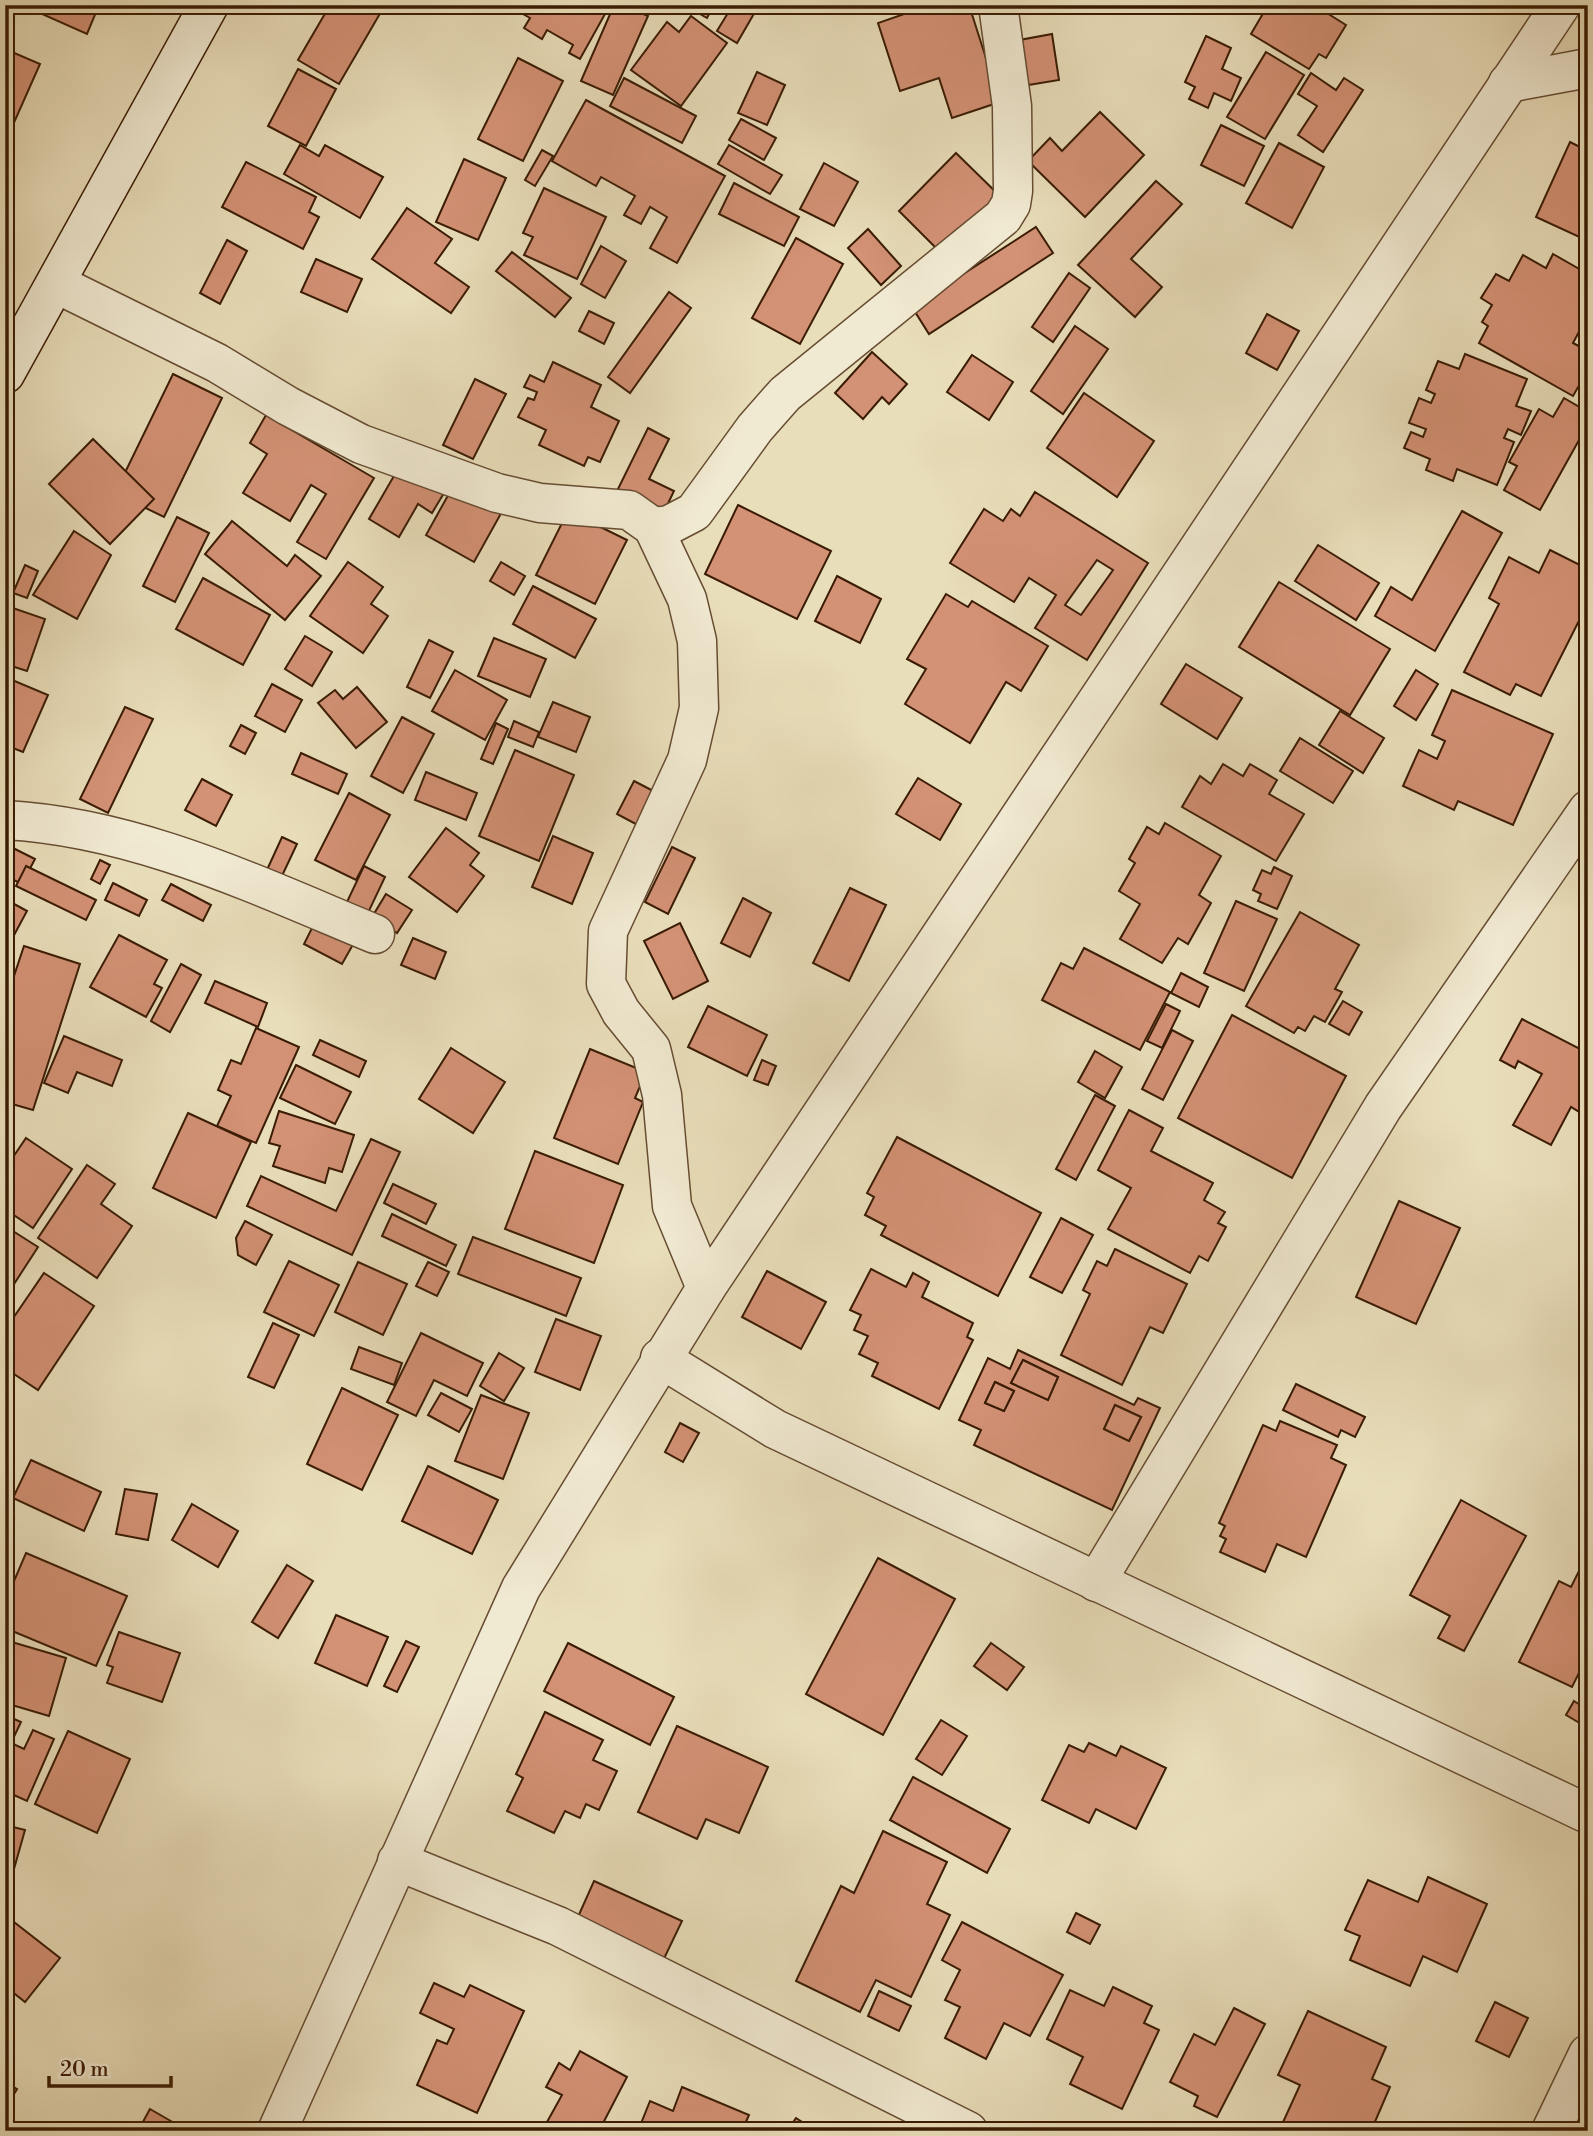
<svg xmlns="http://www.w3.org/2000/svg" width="1593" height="2136" font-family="'Libre Bodoni',serif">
<rect width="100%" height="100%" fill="#e9deba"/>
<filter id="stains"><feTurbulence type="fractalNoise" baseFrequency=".00286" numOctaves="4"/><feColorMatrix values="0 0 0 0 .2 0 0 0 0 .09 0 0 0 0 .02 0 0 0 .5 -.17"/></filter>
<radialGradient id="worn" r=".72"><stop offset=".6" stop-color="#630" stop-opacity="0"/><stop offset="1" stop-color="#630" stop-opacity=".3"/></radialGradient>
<!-- building -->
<g fill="#d39175" stroke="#3a1c04" stroke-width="2" fill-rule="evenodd">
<path d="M35,5H99L87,34L33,10Z"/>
<path d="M330,5H385L339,84L298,60Z"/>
<path d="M507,5H610L580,59L569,53L573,45L547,30L542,39L524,28L530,18Z"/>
<path d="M614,5H623L648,16L613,95L581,81Z"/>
<path d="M684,5H714L707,18Z"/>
<path d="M725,5H759L737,43L717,31L731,8Z"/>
<path d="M930,5H969L1000,102L952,118L939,78L900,91L878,23Z"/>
<path d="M1016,5H1037L1038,10L1017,13Z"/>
<path d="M1268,5H1314L1346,25L1326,58L1319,54L1309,69L1251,34Z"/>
<path d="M691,16L727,43L681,106L631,70L667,22L679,32Z"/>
<path d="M1052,34L1059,80L1022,86L1014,41Z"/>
<path d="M1206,36L1231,48L1222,69L1241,78L1231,101L1214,93L1208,108L1189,99L1195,87L1185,82Z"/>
<path d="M5,49L40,64L9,134L5,132Z"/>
<path d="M1266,52L1304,75L1265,139L1227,117Z"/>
<path d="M518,58L563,81L523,161L478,139Z"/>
<path d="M298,69L336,89L306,146L268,126Z"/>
<path d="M757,72L785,85L767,125L738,113Z"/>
<path d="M1311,73L1336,90L1344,78L1363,90L1323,152L1298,135L1317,106L1298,94Z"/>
<path d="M624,78L696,116L682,143L610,106Z"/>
<path d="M586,100L725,176L677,263L650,248L667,217L650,207L641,224L624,215L635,196L601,177L596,186L552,161Z"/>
<path d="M1100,112L1144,155L1085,217L1028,161L1050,138L1062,151Z"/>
<path d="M741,119L776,138L764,160L729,140Z"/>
<path d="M1221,125L1264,146L1244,186L1201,165Z"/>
<path d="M1570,142L1588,151V241L1536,217Z"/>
<path d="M1279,143L1324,167L1292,228L1246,203Z"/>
<path d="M300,145L319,156L325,145L383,177L360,218L284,174Z"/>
<path d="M729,145L782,175L770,194L718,164Z"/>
<path d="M542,150L553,156L535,186L525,180Z"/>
<path d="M956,153L1004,200L946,258L899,211Z"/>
<path d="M464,159L506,178L478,240L436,222Z"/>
<path d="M246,162L316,197L309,212L319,217L303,249L222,207Z"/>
<path d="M824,163L858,182L834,226L800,209Z"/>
<path d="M1156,181L1182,204L1131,259L1162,287L1135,317L1078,265Z"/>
<path d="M734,183L799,217L784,246L719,214Z"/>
<path d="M544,188L606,217L577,279L524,255L533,237L523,233Z"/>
<path d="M407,208L452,239L435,263L469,287L451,313L372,259Z"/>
<path d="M1036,227L1053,253L929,334L912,307Z"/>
<path d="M868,229L901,266L881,285L848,248Z"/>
<path d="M796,238L843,264L800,344L752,318Z"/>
<path d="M227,240L247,251L220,304L200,293Z"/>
<path d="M601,246L626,261L605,298L581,284Z"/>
<path d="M512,252L571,298L555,317L496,271Z"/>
<path d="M1553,254L1588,274V315L1573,343L1588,351V370L1573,396L1479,343L1488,326L1482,322L1492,305L1481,298L1496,274L1509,281L1523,255L1546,268Z"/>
<path d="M316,259L362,279L347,312L301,292Z"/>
<path d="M1069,273L1090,288L1053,342L1032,327Z"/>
<path d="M669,292L691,308L630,393L608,377Z"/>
<path d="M589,311L614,323L604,344L579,331Z"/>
<path d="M1267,314L1299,331L1277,370L1246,353Z"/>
<path d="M1075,326L1108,349L1063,414L1031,391Z"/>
<path d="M872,352L907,384L889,404L882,397L863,419L835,393Z"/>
<path d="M1465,354L1527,379L1516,406L1531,411L1521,435L1508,429L1504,438L1514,442L1497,485L1457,469L1453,481L1426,470L1430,459L1404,448L1411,432L1423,437L1426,429L1409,423L1419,398L1431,403L1435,394L1426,390L1438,361L1459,369Z"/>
<path d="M972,355L1013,382L989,420L947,392Z"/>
<path d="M553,362L601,385L591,407L619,421L600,462L588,457L584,466L539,445L546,430L518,417L528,398L534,400L537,392L524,387L530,375L544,382Z"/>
<path d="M173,374L222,398L164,517L115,493Z"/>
<path d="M475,379L506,394L473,459L443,445Z"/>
<path d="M1084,393L1154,441L1117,497L1047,448Z"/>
<path d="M1564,398L1588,412V424L1540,510L1504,490L1517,466L1509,462L1539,409L1553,417Z"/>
<path d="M266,415L374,478L326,559L297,542L326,494L311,485L290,521L243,493L267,454L250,443Z"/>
<path d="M648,428L669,439L649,479L674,491L662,516L616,493Z"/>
<path d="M93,439L154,499L110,544L49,484Z"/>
<path d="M402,462L447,488L432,513L418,504L399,537L369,519Z"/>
<path d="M456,481L504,508L474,562L426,535Z"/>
<path d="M1035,492L1148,563L1087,660L1035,628L1056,595L1029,578L1014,602L950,563L984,509L1003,521L1011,509L1020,516ZM1097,560L1113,570L1081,615L1065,605Z"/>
<path d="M738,505L831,551L797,619L705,574Z"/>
<path d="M568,511L627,540L595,604L536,575Z"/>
<path d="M1462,511L1502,533L1435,651L1375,616L1391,587L1412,600Z"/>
<path d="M177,517L209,533L175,602L143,586Z"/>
<path d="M232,521L287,566L295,555L321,576L285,620L205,554Z"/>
<path d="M74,531L111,555L77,619L33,595Z"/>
<path d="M1318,545L1379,583L1356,620L1295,581Z"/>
<path d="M1550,550L1588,569V603L1541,696L1516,684L1510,695L1464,672L1499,604L1489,598L1509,557L1539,573Z"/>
<path d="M348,562L383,587L371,604L388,616L363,653L310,616Z"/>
<path d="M501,562L525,576L514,595L490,581Z"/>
<path d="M25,565L38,571L27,598L13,593Z"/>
<path d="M837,576L881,599L860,643L815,621Z"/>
<path d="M203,578L270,615L243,665L176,629Z"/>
<path d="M1279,582L1390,649L1350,715L1239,647Z"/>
<path d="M533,586L596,619L575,658L513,624Z"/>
<path d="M946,594L968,607L972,601L1048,646L1021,691L1006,682L970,743L905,704L926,669L907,659Z"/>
<path d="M7,606L45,619L27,671L5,664Z"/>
<path d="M305,636L332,652L312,686L285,669Z"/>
<path d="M494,638L546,659L530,697L478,676Z"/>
<path d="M429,640L453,652L430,698L407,687Z"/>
<path d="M1186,664L1242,698L1217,739L1161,704Z"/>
<path d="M455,670L507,700L485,740L432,711Z"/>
<path d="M1416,670L1438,684L1416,720L1394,706Z"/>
<path d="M5,677L48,695L23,752L5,745Z"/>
<path d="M272,684L302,700L285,732L255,716Z"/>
<path d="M357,687L387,722L356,748L318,703L335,690L343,699Z"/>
<path d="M1452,690L1553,734L1513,825L1458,801L1454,810L1403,786L1419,750L1437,759L1445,741L1432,735Z"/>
<path d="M553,702L590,717L576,752L538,737Z"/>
<path d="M125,707L153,719L108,813L80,799Z"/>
<path d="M1340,711L1384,738L1363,773L1319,745Z"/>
<path d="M402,717L434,734L403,793L371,776Z"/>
<path d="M514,721L539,732L533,747L508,737Z"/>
<path d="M496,723L508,729L493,764L481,759Z"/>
<path d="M241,725L256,733L245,754L230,746Z"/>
<path d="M1300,738L1353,771L1333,803L1280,771Z"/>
<path d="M515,750L574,775L539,861L479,836Z"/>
<path d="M301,753L347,774L338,794L292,774Z"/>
<path d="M1223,764L1243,776L1250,764L1277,780L1269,794L1304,814L1276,861L1182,807L1200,776L1211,784Z"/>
<path d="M426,772L477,793L466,820L415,800Z"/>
<path d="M918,778L961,804L940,840L896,814Z"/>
<path d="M202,779L232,795L216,826L185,810Z"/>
<path d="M634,781L663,796L645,829L617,814Z"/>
<path d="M349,793L390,815L356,880L315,860Z"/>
<path d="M1165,823L1221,856L1199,895L1211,903L1188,944L1178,938L1162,963L1120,939L1140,904L1119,891L1135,863L1129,859L1147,827L1159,834Z"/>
<path d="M446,828L479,853L470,865L484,876L457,912L409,877Z"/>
<path d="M553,836L593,853L572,904L532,887Z"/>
<path d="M282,837L297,844L281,878L266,872Z"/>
<path d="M7,845L35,859L22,884L5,876Z"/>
<path d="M672,847L695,858L668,914L645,902Z"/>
<path d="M100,860L110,865L100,884L91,879Z"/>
<path d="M26,866L96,900L86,920L16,886Z"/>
<path d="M364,866L385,877L367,915L346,904Z"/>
<path d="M1274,867L1292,876L1277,909L1258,901L1261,894L1253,890L1262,870L1271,874Z"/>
<path d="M113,883L147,900L139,916L105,900Z"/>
<path d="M171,884L211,905L203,921L162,900Z"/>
<path d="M850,888L886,905L849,981L813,963Z"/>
<path d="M386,894L412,910L397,933L372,917Z"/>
<path d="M743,898L771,913L750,957L721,943Z"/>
<path d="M5,899L27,911L5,952Z"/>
<path d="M1236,901L1277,919L1244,991L1204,973Z"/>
<path d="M1300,912L1359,945L1335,989L1342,992L1325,1022L1314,1016L1305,1031L1298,1027L1294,1033L1246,1006Z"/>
<path d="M316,920L355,941L342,964L304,944Z"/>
<path d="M680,923L708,981L673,999L644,941Z"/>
<path d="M119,935L167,960L154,984L162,988L146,1017L90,987Z"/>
<path d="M413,938L446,952L435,979L401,965Z"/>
<path d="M24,946L80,964L33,1110L5,1102V1003Z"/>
<path d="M1084,948L1170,992L1140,1050L1042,1000L1061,963L1073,969Z"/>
<path d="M181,964L201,975L170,1032L151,1021Z"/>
<path d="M1181,973L1208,987L1199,1007L1171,993Z"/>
<path d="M215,981L267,1003L258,1027L205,1003Z"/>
<path d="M1343,1001L1362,1012L1349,1035L1329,1024Z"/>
<path d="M1166,1004L1180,1011L1162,1048L1147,1041Z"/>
<path d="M708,1006L767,1035L747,1076L688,1047Z"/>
<path d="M1232,1015L1346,1076L1292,1178L1178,1118Z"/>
<path d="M1522,1019L1588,1053V1100L1581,1113L1571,1107L1551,1145L1513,1125L1542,1074L1518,1061L1515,1068L1500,1060Z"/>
<path d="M256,1028L299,1047L256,1143L217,1126L231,1096L218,1090L231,1060L241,1064Z"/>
<path d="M1172,1030L1193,1041L1163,1100L1142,1089Z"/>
<path d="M64,1036L122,1060L112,1086L77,1072L68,1093L44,1083Z"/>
<path d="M320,1040L366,1061L359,1077L313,1055Z"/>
<path d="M451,1048L505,1082L473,1133L419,1099Z"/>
<path d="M590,1049L646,1072L635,1098L643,1102L618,1164L554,1138Z"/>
<path d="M1095,1051L1122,1067L1105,1098L1078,1082Z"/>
<path d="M762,1060L776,1066L768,1085L754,1080Z"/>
<path d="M296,1065L351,1092L335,1124L280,1098Z"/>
<path d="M1095,1095L1115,1106L1076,1180L1056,1169Z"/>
<path d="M1129,1110L1163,1128L1151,1151L1213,1183L1204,1200L1225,1212L1218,1223L1226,1227L1208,1261L1199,1256L1190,1273L1108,1229L1131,1188L1098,1170Z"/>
<path d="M279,1111L354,1135L342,1172L329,1168L325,1183L273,1166L280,1146L269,1143Z"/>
<path d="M188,1113L251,1142L216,1218L153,1188Z"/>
<path d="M897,1137L1041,1213L998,1296L881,1235L886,1226L865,1215L874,1197L867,1193Z"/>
<path d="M26,1138L72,1169L33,1228L5,1209V1169Z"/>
<path d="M371,1139L400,1152L352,1255L247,1206L261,1176L336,1211Z"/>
<path d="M535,1151L623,1185L594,1263L505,1229Z"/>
<path d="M87,1165L115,1184L101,1204L132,1226L97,1278L38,1238Z"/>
<path d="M393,1184L436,1204L426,1224L384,1203Z"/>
<path d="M1399,1201L1460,1228L1416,1324L1356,1297Z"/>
<path d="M392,1214L456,1245L446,1266L382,1236Z"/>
<path d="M1061,1218L1093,1235L1062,1293L1030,1277Z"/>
<path d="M245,1221L272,1235L256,1265L238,1255L236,1238Z"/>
<path d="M5,1226L38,1247L5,1298Z"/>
<path d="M473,1237L581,1278L566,1316L458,1274Z"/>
<path d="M1115,1249L1187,1284L1163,1333L1150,1327L1122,1385L1061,1355L1090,1294L1083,1290L1097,1261L1107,1266Z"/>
<path d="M289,1261L339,1285L314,1336L264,1312Z"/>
<path d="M358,1262L407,1284L383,1335L335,1312Z"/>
<path d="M428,1262L449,1272L437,1296L416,1286Z"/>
<path d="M871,1269L906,1287L913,1273L929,1282L922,1297L973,1323L967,1337L973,1340L939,1409L872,1376L878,1363L859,1354L868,1336L854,1330L861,1315L850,1310Z"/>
<path d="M767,1271L826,1302L801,1349L742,1317Z"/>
<path d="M44,1273L94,1306L38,1390L5,1368V1330Z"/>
<path d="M556,1319L601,1336L580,1390L535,1372Z"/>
<path d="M273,1323L299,1335L274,1388L248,1377Z"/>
<path d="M421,1333L483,1363L467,1396L434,1380L416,1416L387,1402Z"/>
<path d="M359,1347L402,1363L394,1385L351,1369Z"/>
<path d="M1018,1350L1134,1405L1138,1398L1160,1408L1112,1510L974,1445L981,1430L959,1420L988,1358L1010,1369ZM1023,1360L1058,1377L1048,1400L1011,1383ZM995,1382L1014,1391L1004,1411L985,1403ZM1115,1405L1141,1417L1129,1441L1104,1429Z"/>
<path d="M499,1353L524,1368L504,1401L480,1386Z"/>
<path d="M1023,1360L1058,1377L1048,1400L1011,1383Z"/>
<path d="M995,1382L1014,1391L1004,1411L985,1403Z"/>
<path d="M1296,1384L1365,1417L1355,1437L1341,1430L1338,1437L1283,1410Z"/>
<path d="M342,1388L398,1415L362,1490L307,1464Z"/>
<path d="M441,1393L472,1409L459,1432L428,1415Z"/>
<path d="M481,1395L529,1413L503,1479L455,1461Z"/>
<path d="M1115,1405L1141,1417L1129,1441L1104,1429Z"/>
<path d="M1280,1421L1337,1445L1331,1458L1346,1465L1306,1557L1277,1544L1265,1572L1220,1552L1226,1539L1220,1536L1225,1526L1219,1523L1263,1425L1276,1431Z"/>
<path d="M680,1423L699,1433L683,1462L665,1452Z"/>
<path d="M31,1460L101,1492L84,1531L13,1498Z"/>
<path d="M428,1466L498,1500L472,1554L402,1521Z"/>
<path d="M125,1489L157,1494L148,1540L116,1534Z"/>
<path d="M1461,1500L1526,1536L1464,1651L1438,1638L1450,1616L1410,1595Z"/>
<path d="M192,1504L238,1531L218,1567L172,1540Z"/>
<path d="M5,1514L14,1519L5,1534Z"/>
<path d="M26,1553L127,1596L96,1666L5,1628V1602Z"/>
<path d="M878,1558L955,1599L883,1735L806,1694Z"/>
<path d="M287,1565L313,1581L278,1638L252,1622Z"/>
<path d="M1582,1565L1588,1568V1655L1572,1687L1519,1662L1559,1581L1571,1587Z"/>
<path d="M336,1615L388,1637L367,1686L315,1663Z"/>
<path d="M119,1632L180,1653L162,1702L107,1683L113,1667L107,1665Z"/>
<path d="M5,1640L66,1658L49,1716L5,1703Z"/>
<path d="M406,1641L419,1647L397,1692L384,1686Z"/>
<path d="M568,1643L674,1697L650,1745L544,1691Z"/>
<path d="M991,1643L1024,1667L1007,1690L974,1666Z"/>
<path d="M1574,1701L1588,1710V1728L1566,1715Z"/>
<path d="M545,1712L603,1740L593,1760L617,1771L599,1810L586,1804L580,1818L565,1811L554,1833L507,1811L523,1778L516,1774Z"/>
<path d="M5,1715L21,1722L11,1743L24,1749L33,1730L54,1739L27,1801L5,1791Z"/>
<path d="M941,1720L967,1736L942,1775L916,1759Z"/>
<path d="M677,1726L768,1767L739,1833L706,1819L697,1839L638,1812Z"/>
<path d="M68,1731L130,1759L97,1833L35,1804Z"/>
<path d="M1089,1743L1116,1756L1121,1746L1166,1768L1136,1829L1096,1809L1089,1823L1042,1800L1069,1745L1084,1752Z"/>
<path d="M913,1777L1010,1829L987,1873L890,1820Z"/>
<path d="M5,1825L25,1830L12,1876L5,1874Z"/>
<path d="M883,1831L947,1862L927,1904L950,1915L911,1997L876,1980L860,2012L796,1981L841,1886L854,1893Z"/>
<path d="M1428,1877L1487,1904L1457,1972L1423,1956L1410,1986L1350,1960L1360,1936L1345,1930L1368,1880L1418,1902Z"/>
<path d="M594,1881L682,1921L660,1967L573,1928Z"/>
<path d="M1076,1913L1100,1925L1090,1944L1067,1932Z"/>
<path d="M5,1915L60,1958L25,2002L5,1986Z"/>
<path d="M962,1922L1063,1975L1030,2036L1004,2023L986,2059L945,2038L960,2007L945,2000L960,1970L942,1960Z"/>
<path d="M434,1983L464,1997L470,1985L524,2011L477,2113L417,2085L437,2040L447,2044L454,2029L420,2013Z"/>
<path d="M1113,1987L1152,2006L1144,2023L1159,2030L1122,2109L1070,2084L1083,2057L1047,2039L1070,1990L1104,2006Z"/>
<path d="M879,1991L911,2006L899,2031L868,2016Z"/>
<path d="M1495,2002L1528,2018L1509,2057L1476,2041Z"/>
<path d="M1234,2008L1265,2024L1217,2117L1194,2106L1198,2096L1170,2082L1194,2034L1215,2045Z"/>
<path d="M1308,2011L1386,2047L1372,2079L1390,2087L1371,2131H1279L1300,2085L1278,2075Z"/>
<path d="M580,2051L627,2077L599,2131H542L562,2095L546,2087L559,2063L570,2070Z"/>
<path d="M5,2082L17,2089L5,2109Z"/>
<path d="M682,2087L749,2115L742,2131H638L650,2101L673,2111Z"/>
<path d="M150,2109L188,2131H138Z"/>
<path d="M796,2118L816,2131H787Z"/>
</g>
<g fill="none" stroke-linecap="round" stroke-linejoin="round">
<defs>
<g id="minor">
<path d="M1508,83L1588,68"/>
<path d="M57,284L217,363L288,406L361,444L497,493L540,503L629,510L653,527L687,599L697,641L699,708L687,760L608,931L606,984L621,1012L651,1049L662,1095L672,1206L706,1288"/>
<path d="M653,527L669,525L694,512L755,428L785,394L1003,217L1011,204L1013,191L1012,106L998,5"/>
<path d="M5,820C136,827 256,885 375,934"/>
<path d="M660,1358L775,1429L1588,1814"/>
<path d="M1096,1582L1383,1107L1588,810"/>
<path d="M397,1861L558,1926L968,2131"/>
<path d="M277,2131L521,1588L706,1288L1561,5"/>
<path d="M1551,2131L1588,2054"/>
</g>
<path id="secondary" d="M5,374L209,5"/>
</defs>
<!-- minor casing -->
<use href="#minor" stroke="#664c32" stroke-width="41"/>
<!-- secondary casing -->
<use href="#secondary" stroke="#3a1c04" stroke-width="41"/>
<!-- minor -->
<use href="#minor" stroke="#f1ead2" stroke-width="38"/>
<!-- secondary -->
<use href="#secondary" stroke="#f1ead2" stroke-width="38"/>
</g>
<!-- margin -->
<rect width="1593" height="2136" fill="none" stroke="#e9deba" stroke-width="28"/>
<rect x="7" y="7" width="1579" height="2122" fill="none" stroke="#3a1c04" stroke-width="3.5"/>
<rect x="14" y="14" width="1565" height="2108" fill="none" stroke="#3a1c04" stroke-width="2"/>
<!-- scale -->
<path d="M49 2076v10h122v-10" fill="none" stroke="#3a1c04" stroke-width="3.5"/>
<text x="60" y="2076" font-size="21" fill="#3a1c04" stroke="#f1ead2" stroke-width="5" paint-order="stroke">20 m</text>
<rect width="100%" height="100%" filter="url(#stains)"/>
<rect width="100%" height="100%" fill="url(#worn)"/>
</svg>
